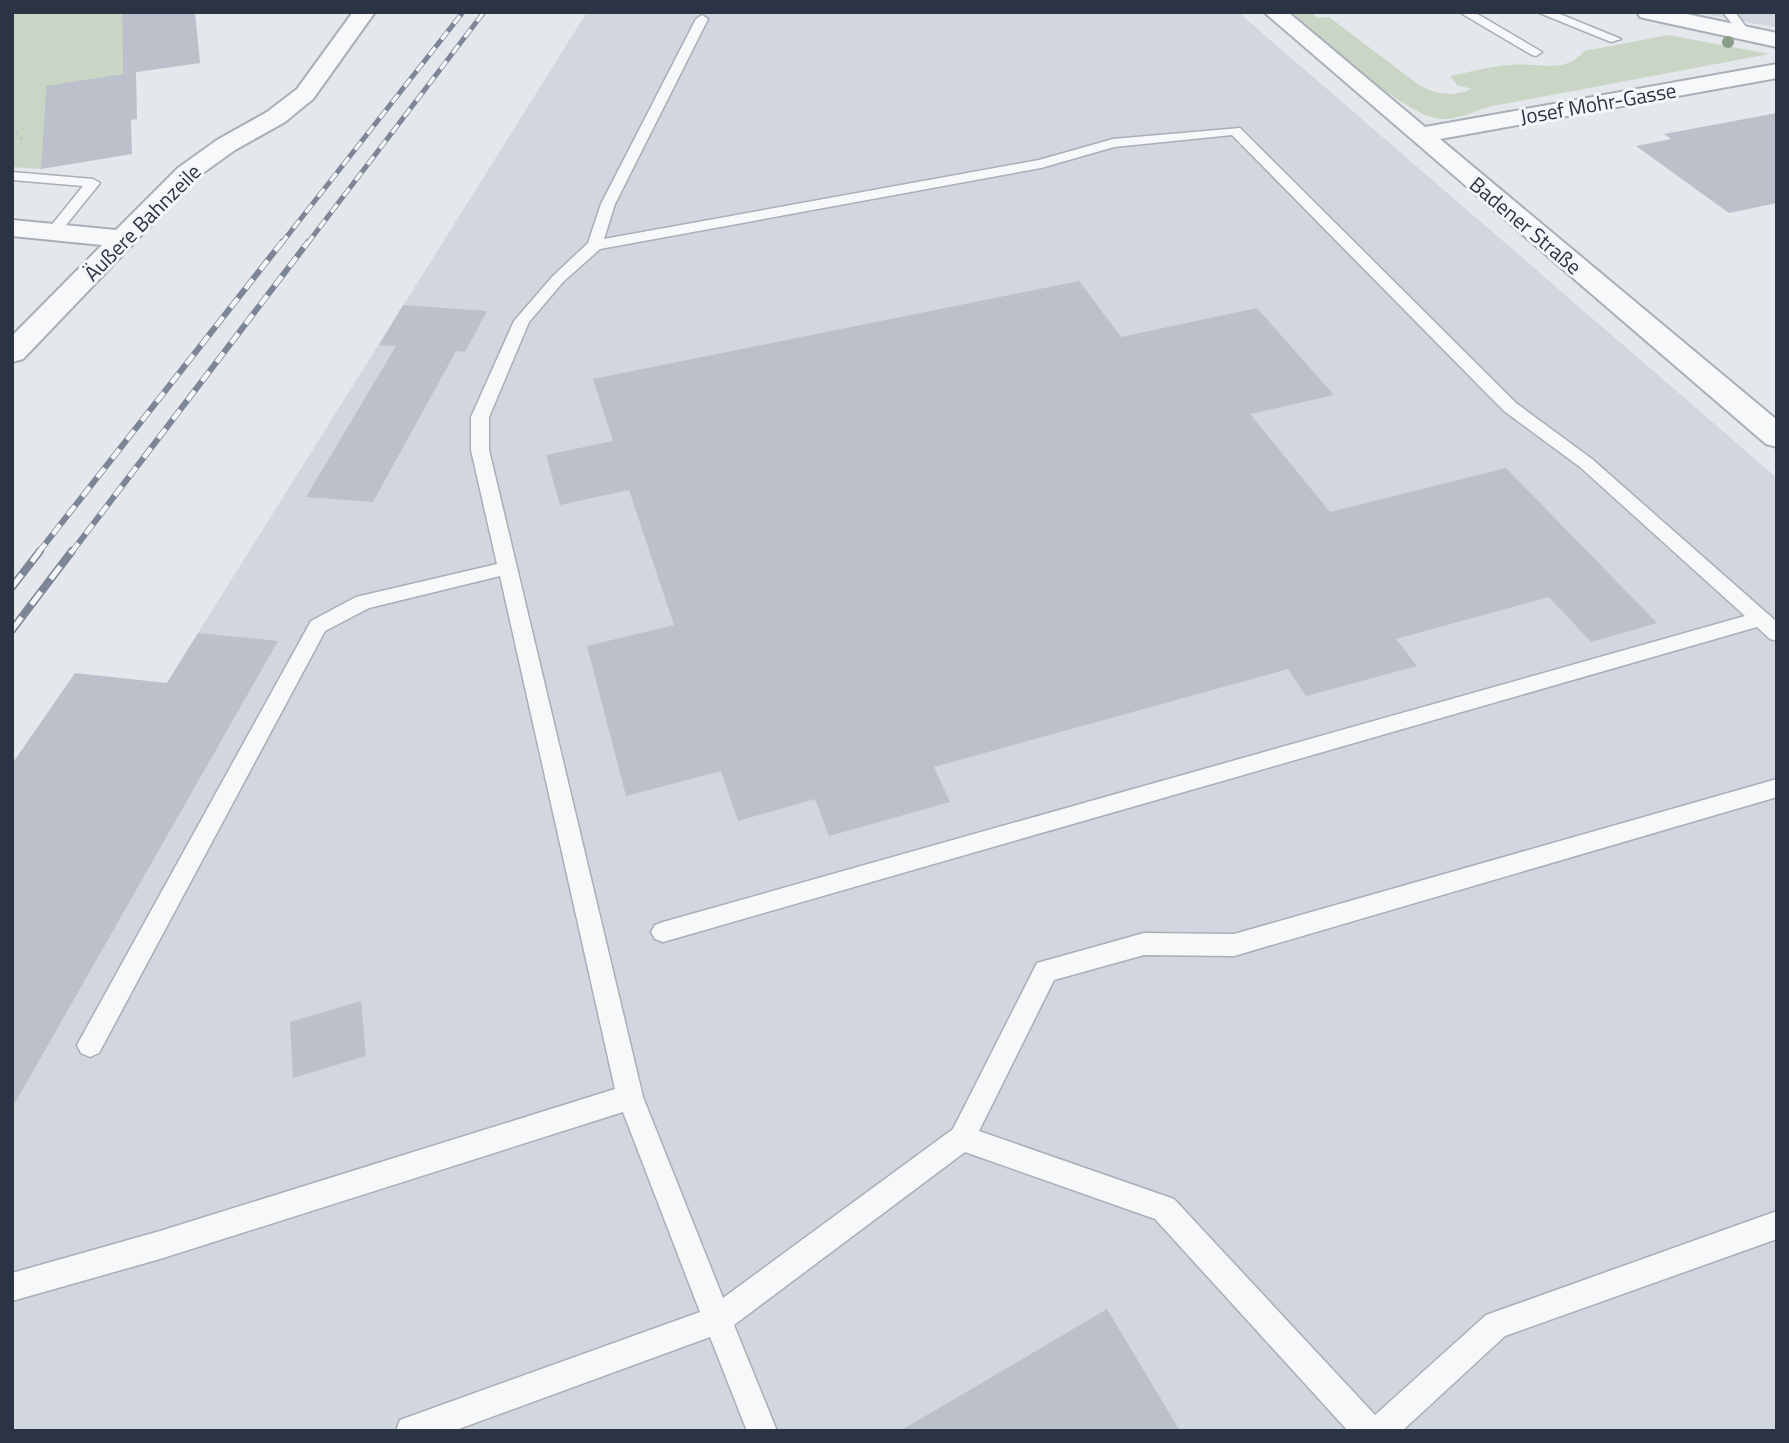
<svg xmlns="http://www.w3.org/2000/svg" width="1789" height="1443" font-family="'Titillium Web',sans-serif">
<rect width="100%" height="100%" fill="#e4e7ec"/>
<!-- built -->
<g fill="#d2d6de">
<path d="M587,12H1238L1777,478V1431H12V930Z"/>
<path d="M1697,12H1777V27L1756,24Z"/>
</g>
<!-- green -->
<g fill="#c9d6c5">
<path d="M12,12H122L123,75L46,87L41,169L12,167Z"/>
<path d="M1292,12H1311L1318,18L1329,17L1419,85C1438,95 1452,97 1472,89L1457,85L1450,76C1470,72 1491,66 1511,65C1538,62 1565,75 1584,51L1669,35L1769,54L1488,107C1473,112 1457,120 1441,119C1403,116 1324,39 1292,12Z"/>
</g>
<!-- building -->
<g fill="#bbc0ca">
<path d="M122,12H195L200,63L123,74Z"/>
<path d="M136,72L137,119L131,120L132,154L41,169L46,86Z"/>
<path d="M1777,113V203L1729,213L1636,146L1671,139L1664,134Z"/>
<path d="M1079,281L1121,337L1257,308L1334,395L1250,414L1330,512L1506,468L1657,623L1591,642L1549,597L1396,639L1417,666L1306,696L1288,669L934,767L950,802L829,836L815,799L738,821L721,771L626,796L587,646L674,625L629,490L560,505L546,455L613,441L593,379Z"/>
<path d="M403,305L487,311L465,352L456,351L373,502L306,497L396,346L379,345Z"/>
<path d="M198,633L278,641L12,1108V764L75,673L167,683Z"/>
<path d="M361,1001L366,1056L293,1078L290,1022Z"/>
<path d="M1107,1309L1180,1431H900Z"/>
</g>
<g fill="none" stroke-linecap="round" stroke-linejoin="round">
<defs>
<g id="service">
<path d="M1459,12H1474L1542,52L1536,56L1532,55Z"/>
<path d="M1537,12H1555L1621,39L1611,42Z"/>
<path d="M1723,12H1735L1752,35L1750,38H1742Z"/>
<path d="M702,15L708,19L615,204L604,239L1039,160L1113,139L1240,128L1516,403L1592,459L1777,622V641L1770,639L1757,627L663,942L655,939L651,932L655,925L663,922L1745,616L1580,467L1504,411L1232,135L1114,147L1041,168L600,249L563,282L529,322L489,417V450L643,1097L723,1298L953,1129L1037,963L1144,933L1234,934L1777,779V797L1234,956L1144,955L1054,980L979,1131L1174,1199L1375,1415L1486,1315L1777,1211V1239L1505,1336L1402,1431H1348L1155,1219L965,1152L734,1325L777,1431H747L710,1337L453,1431H396L400,1420L411,1416L700,1312L623,1112L160,1259L12,1301V1273L160,1231L615,1089L500,576L369,608L325,631L99,1053L90,1057L81,1053L77,1045L311,621L356,597L497,564L471,450V417L514,321L553,276L588,243L601,204L696,19Z"/>
<path d="M12,172L93,179L100,183L58,235L53,236L46,232L83,186L12,180Z"/>
</g>
<g id="minor">
<path d="M353,12H375L313,99L285,122L235,150L196,178L23,359L12,362V336L102,245L12,236V220L116,230L178,168L217,140L267,112L297,89Z"/>
<path d="M1264,12H1288L1425,127L1777,64V78L1440,139L1777,420V447L1766,444Z"/>
</g>
<path id="tertiary" d="M1637,12H1677L1777,33V47L1648,19L1640,17Z"/>
</defs>
<!-- service casing -->
<use href="#service" stroke="#a9aeb7" stroke-width="3"/>
<!-- minor casing -->
<use href="#minor" stroke="#a9aeb7" stroke-width="4"/>
<!-- tertiary casing -->
<use href="#tertiary" stroke="#a9aeb7" stroke-width="4"/>
<!-- path -->
<path stroke="#c2c5cb" stroke-width="2.5" stroke-dasharray="3.5 3.5" stroke-linecap="butt" d="M12,126L26,145"/>
<!-- service -->
<use href="#service" fill="#f7f8fa" fill-rule="evenodd"/>
<!-- minor -->
<use href="#minor" fill="#f7f8fa" fill-rule="evenodd"/>
<!-- tertiary -->
<use href="#tertiary" fill="#f7f8fa" fill-rule="evenodd"/>
<defs>
<g id="rail-far2">
<path d="M281,244L463,12"/>
<path d="M307,244L484,12"/>
</g>
<g id="rail-far1">
<path d="M38,553L282,242"/>
<path d="M71,553L308,242"/>
</g>
<g id="rail">
<path d="M12,587L40,551"/>
<path d="M12,630L72,551"/>
</g>
</defs>
<!-- rail-far2 casing -->
<use href="#rail-far2" stroke="#7d8696" stroke-width="5"/>
<!-- rail-far1 casing -->
<use href="#rail-far1" stroke="#7d8696" stroke-width="6"/>
<!-- rail casing -->
<use href="#rail" stroke="#7d8696" stroke-width="8"/>
<!-- rail-far2 -->
<use href="#rail-far2" stroke="#f4f6f9" stroke-width="3.5" stroke-dasharray="10" stroke-linecap="butt"/>
<!-- rail-far1 -->
<use href="#rail-far1" stroke="#f4f6f9" stroke-width="4.5" stroke-dasharray="12" stroke-linecap="butt"/>
<!-- rail -->
<use href="#rail" stroke="#f4f6f9" stroke-width="5" stroke-dasharray="16" stroke-linecap="butt"/>
</g>
<!-- trees -->
<circle fill="#899d89" cx="1728" cy="42" r="6"/>
<g text-anchor="middle" dominant-baseline="central" stroke-width="6" stroke-linejoin="round" paint-order="stroke">
<!-- far-street labels -->
<g font-size="21" fill="#2b3445" stroke="#f4f6f9">
<text transform="translate(1598 103) rotate(-10)">Josef Mohr-Gasse</text>
<text transform="translate(142 222) rotate(-45)">Äußere Bahnzeile</text>
<text transform="translate(1526 225) rotate(40)">Badener Straße</text>
</g>
</g>
<!-- border -->
<rect width="1789" height="1443" fill="none" stroke="#2b3445" stroke-width="28"/>
</svg>
